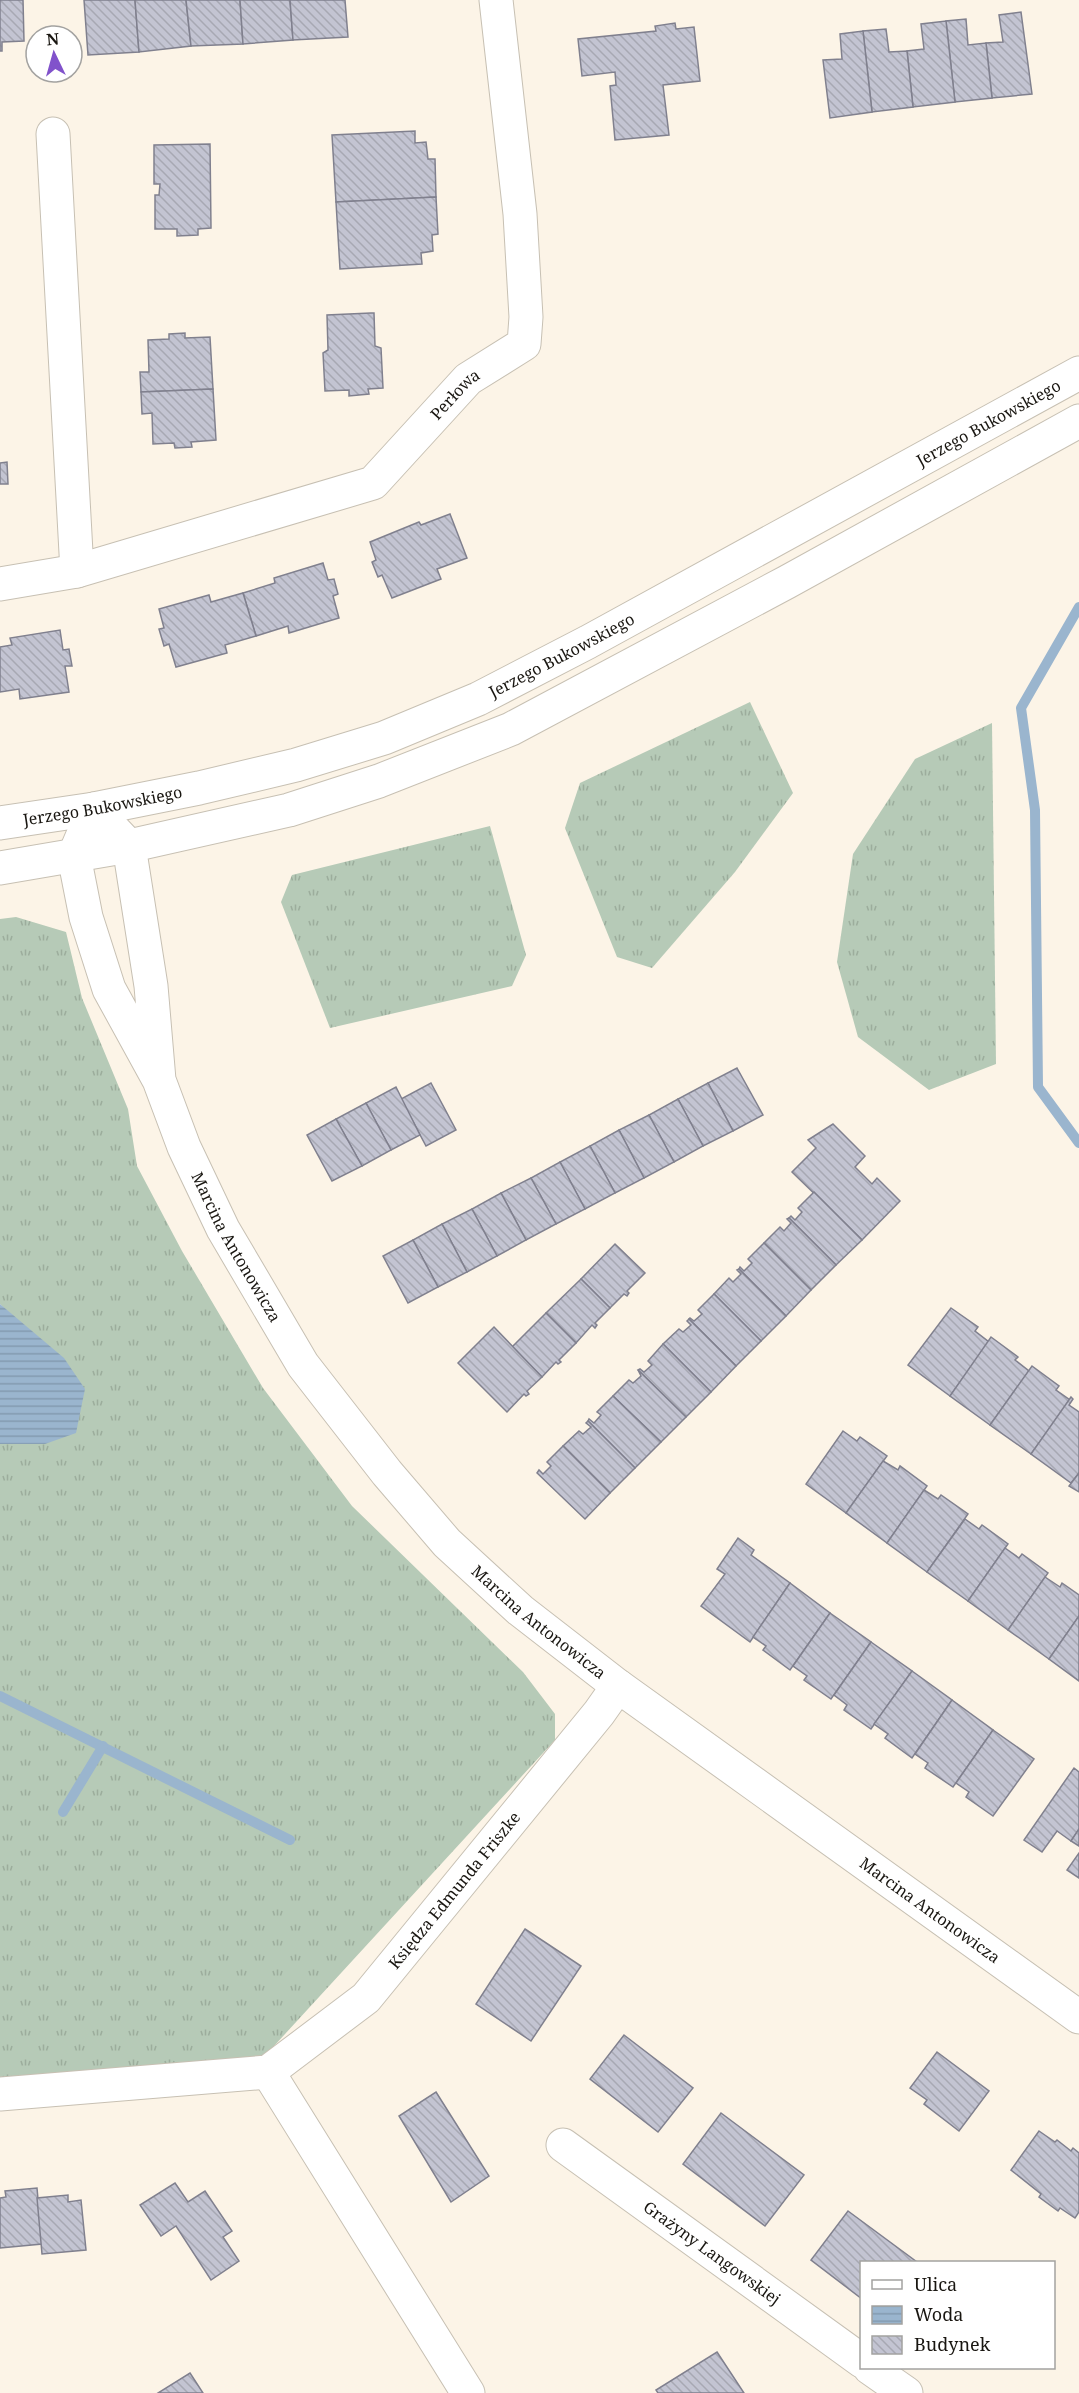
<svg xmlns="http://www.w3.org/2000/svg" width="1079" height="2393" font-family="'Noto Serif',serif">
<defs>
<pattern id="grass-tufts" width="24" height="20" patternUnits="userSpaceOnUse" patternTransform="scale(1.5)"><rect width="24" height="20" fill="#b6cab7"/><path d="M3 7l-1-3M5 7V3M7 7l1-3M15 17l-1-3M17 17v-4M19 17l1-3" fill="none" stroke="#9cad9c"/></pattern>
<pattern id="water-rules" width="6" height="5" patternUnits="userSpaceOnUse" patternTransform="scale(1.5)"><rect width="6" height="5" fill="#9ab5ce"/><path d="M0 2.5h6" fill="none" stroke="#849bb0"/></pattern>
<pattern id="building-back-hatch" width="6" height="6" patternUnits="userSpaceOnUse" patternTransform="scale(1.5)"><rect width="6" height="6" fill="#c3c4d2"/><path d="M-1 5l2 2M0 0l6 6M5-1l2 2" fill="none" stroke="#a7a8b3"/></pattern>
</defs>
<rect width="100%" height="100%" fill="#fcf4e7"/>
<!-- grass -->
<g fill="url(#grass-tufts)">
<path d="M750,702L793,793L735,872L652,968L617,957L565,828L580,783Z"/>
<path d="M992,723L996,1064L929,1090L858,1037L837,962L853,854L915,759Z"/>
<path d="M490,826L526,955L512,986L330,1028L281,902L292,875Z"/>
<path d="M16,917L66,932L82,998L128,1109L137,1166L182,1251L263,1388L352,1506L523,1672L555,1714V1740L263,2058L0,2084V1444H45L16,1319L0,1304V919Z"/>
</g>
<!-- water -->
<path fill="url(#water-rules)" d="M0,1304L64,1358L85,1389L76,1433L45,1444H0Z"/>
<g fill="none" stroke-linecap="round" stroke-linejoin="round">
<!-- stream -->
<g stroke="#9ab5ce" stroke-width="10">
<path d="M1079,607L1021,708L1035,810L1038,1087L1079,1143"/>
<path d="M0,1696L290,1840"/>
<path d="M63,1812L103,1746"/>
</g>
</g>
<!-- building -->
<g fill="url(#building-back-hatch)" stroke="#80808e" stroke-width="1.5">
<path d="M0,0H23L24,41L2,42V51H0Z"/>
<path d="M84,0H135L139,52L88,55Z"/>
<path d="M135,0H186L191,46L139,52Z"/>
<path d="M186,0H240L243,44L191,46Z"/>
<path d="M240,0H290L293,40L243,44Z"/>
<path d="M290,0H345L348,37L293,40Z"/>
<path d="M1021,12L1032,94L992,98L986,43L1003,42L999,15Z"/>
<path d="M966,19L968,45L986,43L992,98L955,102L946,21Z"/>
<path d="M946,21L955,102L913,107L907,51L924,49L921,24Z"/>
<path d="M675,23L676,29L694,27L700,81L663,85L669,135L615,140L610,86L616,85L615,72L582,76L578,39L656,31L655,26Z"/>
<path d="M886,29L889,52L907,51L913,107L872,112L863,31Z"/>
<path d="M863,31L872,112L830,118L823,60L842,59L840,34Z"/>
<path d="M415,131V143L426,142L428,159H435L436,197L336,202L332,135Z"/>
<path d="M210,144L211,228L198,229V235L177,236V229H155V195H159L160,184H154V145Z"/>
<path d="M436,197L438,234L432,235L433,251L421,253L422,264L340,269L336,202Z"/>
<path d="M371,313H374L375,346L381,348L383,388L368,389L369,394L349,396V390L325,391L323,353L328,350L327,315Z"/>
<path d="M185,333V338L210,337L213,389L141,392L140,372H149L148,340L169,339V334Z"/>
<path d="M213,389L216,440L191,442L192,447L175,448L174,443L153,444L152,413L142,414L141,392Z"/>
<path d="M7,462L8,484H0V463Z"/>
<path d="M450,514L467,558L437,569L441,579L392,598L382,575L378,577L372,562L376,560L370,542L419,522L421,525Z"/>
<path d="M323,563L328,580L334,579L338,594L333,596L339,618L289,633L288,626L256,636L243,593L275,583L274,578Z"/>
<path d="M243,593L256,636L225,645L227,653L176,667L169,644L164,646L159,629L164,628L159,609L209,595L211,602Z"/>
<path d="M60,630L63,650L69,649L72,666H65L69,692L20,699L19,689L0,692V647L12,645L10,638Z"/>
<path d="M737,1068L763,1115L733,1131L708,1083Z"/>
<path d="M431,1083L456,1130L426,1146L401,1099Z"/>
<path d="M708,1083L733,1131L703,1146L678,1099Z"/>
<path d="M396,1087L420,1135L391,1150L366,1103Z"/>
<path d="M678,1099L703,1146L674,1162L649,1115Z"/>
<path d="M366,1103L391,1150L362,1166L336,1119Z"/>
<path d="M649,1115L674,1162L644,1178L619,1130Z"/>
<path d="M336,1119L362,1166L332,1181L307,1135Z"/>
<path d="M833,1124L865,1156L855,1167L872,1184L877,1178L900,1201L862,1240L792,1172L816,1148L808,1140Z"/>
<path d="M619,1130L644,1178L615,1193L590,1146Z"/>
<path d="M590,1146L615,1193L585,1209L560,1162Z"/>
<path d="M560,1162L585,1209L556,1224L531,1178Z"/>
<path d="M531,1178L556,1224L526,1240L501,1193Z"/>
<path d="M814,1192L862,1240L836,1265L789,1218L791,1216L795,1220L802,1212L798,1208Z"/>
<path d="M501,1193L526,1240L497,1256L472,1209Z"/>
<path d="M472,1209L497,1256L467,1272L442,1224Z"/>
<path d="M789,1218L836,1265L811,1290L764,1243L780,1227L784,1231L791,1223L787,1219Z"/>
<path d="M442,1224L467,1272L438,1287L413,1240Z"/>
<path d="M413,1240L438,1287L408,1303L383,1256Z"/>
<path d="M764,1243L811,1290L786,1316L739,1269L740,1267L744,1271L752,1263L748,1259Z"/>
<path d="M615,1244L645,1273L627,1291L629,1293L627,1296L624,1294L610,1308L581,1279Z"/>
<path d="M739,1269L786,1316L761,1341L714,1294L729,1278L733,1282L741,1274L737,1270Z"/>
<path d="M581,1279L610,1308L595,1323L597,1325L595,1328L592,1325L576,1343L546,1313Z"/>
<path d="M714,1294L761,1341L736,1366L689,1319L690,1318L694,1321L702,1314L698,1310Z"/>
<path d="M951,1308L978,1327L975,1331L989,1342L950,1396L908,1365Z"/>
<path d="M546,1313L576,1343L559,1360L561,1362L558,1364L556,1362L542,1377L512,1347Z"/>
<path d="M689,1319L736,1366L711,1392L663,1344L679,1329L683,1332L691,1325L687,1321Z"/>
<path d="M494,1327L542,1377L527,1391L529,1394L526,1396L524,1394L507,1412L458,1363Z"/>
<path d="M991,1337L1018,1357L1015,1360L1029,1371L990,1425L950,1396Z"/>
<path d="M663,1344L711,1392L686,1417L638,1370L640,1369L644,1372L652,1365L648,1361Z"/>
<path d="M1032,1366L1059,1386L1056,1390L1070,1400L1031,1454L990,1425Z"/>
<path d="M638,1370L686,1417L661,1442L613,1396L629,1380L633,1383L641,1376Z"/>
<path d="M613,1396L661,1442L635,1468L588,1421L589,1419L594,1423L601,1415L597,1412Z"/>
<path d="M1071,1397L1073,1399L1069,1405L1079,1412V1473L1071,1483L1031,1454Z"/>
<path d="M588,1421L635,1468L610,1493L563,1446L579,1431L583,1434L591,1427L586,1423Z"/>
<path d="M843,1431L857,1441L860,1437L887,1456L846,1513L806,1484Z"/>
<path d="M563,1446L610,1493L585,1519L537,1473L539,1470L543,1474L551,1466L547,1462Z"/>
<path d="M883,1461L898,1470L900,1466L927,1486L887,1543L846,1513Z"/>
<path d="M1079,1473V1492L1069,1486Z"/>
<path d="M924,1490L938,1499L941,1495L968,1514L927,1572L887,1543Z"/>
<path d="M965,1519L979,1529L982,1525L1008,1544L968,1601L927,1572Z"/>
<path d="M738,1538L754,1550L751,1555L790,1583L750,1642L701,1606L725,1574L717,1569Z"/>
<path d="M1005,1548L1019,1558L1022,1554L1048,1573L1008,1630L968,1601Z"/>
<path d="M1045,1577L1060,1587L1062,1583L1079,1595V1616L1049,1659L1008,1630Z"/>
<path d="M790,1583L830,1613L790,1670L763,1650L766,1646L753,1637Z"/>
<path d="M830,1613L871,1642L831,1699L804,1680L807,1676L793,1666Z"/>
<path d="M1079,1616V1681L1049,1659Z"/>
<path d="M871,1642L912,1671L871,1729L844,1710L847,1705L834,1695Z"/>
<path d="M912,1671L952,1700L912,1758L885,1738L888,1734L874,1724Z"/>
<path d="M952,1700L993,1730L953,1787L925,1768L928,1763L915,1754Z"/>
<path d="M993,1730L1034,1759L993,1816L966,1797L969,1792L956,1783Z"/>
<path d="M1074,1768L1079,1772V1829L1071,1841L1057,1831L1042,1852L1024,1840Z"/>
<path d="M1079,1829V1846L1071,1841Z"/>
<path d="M1079,1853V1878L1067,1870Z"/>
<path d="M525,1929L581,1966L531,2041L476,2004Z"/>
<path d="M624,2035L693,2088L658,2132L590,2079Z"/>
<path d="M937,2052L989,2091L959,2131L924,2104L927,2100L910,2088Z"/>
<path d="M436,2092L489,2176L451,2202L399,2116Z"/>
<path d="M721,2113L804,2175L765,2226L683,2164Z"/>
<path d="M1039,2131L1055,2142L1057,2140L1071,2151L1073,2148L1079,2153V2212L1075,2218L1060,2208L1058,2211L1039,2197L1041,2194L1011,2170Z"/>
<path d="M175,2183L188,2202L205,2191L232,2231L223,2237L239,2261L211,2280L176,2226L161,2236L140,2205Z"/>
<path d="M37,2188L42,2244L0,2248V2198L6,2197L5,2191Z"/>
<path d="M68,2195V2202L81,2200L86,2250L42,2254L37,2198Z"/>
<path d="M848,2211L917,2262H862V2299L811,2260Z"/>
<path d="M717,2352L744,2393H658L656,2390Z"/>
<path d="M190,2373L203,2393H158Z"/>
</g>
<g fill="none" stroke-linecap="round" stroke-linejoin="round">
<defs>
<g id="minor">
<path d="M53,134L77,571"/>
<path id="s1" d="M0,584L77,571L373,483L468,379L524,344L526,317L520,214L496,0"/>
<path id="s2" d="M0,823L94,809L199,788L296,765L384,738L478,699L588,642L1079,373"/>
<path d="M0,868L129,846L289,810L379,781L511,729L787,582L1079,421"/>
<path id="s3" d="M159,1080L151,986L129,846L94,809L74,856L86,917L109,989L159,1080L184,1147L223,1229L303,1365L387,1473L447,1543L520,1610L618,1686L1079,2017"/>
<path d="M268,2072L468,2393"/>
<path id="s4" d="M0,2094L268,2072L366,1998L599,1713L618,1686"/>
<path id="s5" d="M563,2145L862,2361"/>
<path d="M870,2368L906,2393"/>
</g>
</defs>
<!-- minor casing -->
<use href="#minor" stroke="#c7c0b3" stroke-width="35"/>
<!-- minor -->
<use href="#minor" stroke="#fff" stroke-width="33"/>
</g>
<g text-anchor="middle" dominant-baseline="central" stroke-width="4.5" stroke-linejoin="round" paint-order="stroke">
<!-- street labels -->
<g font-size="16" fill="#191611" stroke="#fff">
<text stroke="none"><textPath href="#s1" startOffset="508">Perłowa</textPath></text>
<text stroke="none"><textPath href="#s2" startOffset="1076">Jerzego Bukowskiego</textPath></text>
<text stroke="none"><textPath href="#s2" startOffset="590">Jerzego Bukowskiego</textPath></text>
<text stroke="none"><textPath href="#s2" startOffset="104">Jerzego Bukowskiego</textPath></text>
<text stroke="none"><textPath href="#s3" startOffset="764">Marcina Antonowicza</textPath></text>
<text stroke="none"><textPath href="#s3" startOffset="1250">Marcina Antonowicza</textPath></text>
<text stroke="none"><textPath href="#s4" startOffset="531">Księdza Edmunda Friszke</textPath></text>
<text stroke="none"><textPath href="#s3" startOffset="1736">Marcina Antonowicza</textPath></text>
<text stroke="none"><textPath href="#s5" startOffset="184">Grażyny Langowskiej</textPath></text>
</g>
</g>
<!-- legend -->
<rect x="860" y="2261" width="195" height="108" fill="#ffffff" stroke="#a3a2a0" stroke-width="1.5"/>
<rect x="872" y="2280" width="30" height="9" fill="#ffffff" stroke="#a3a2a0" stroke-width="1.5"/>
<text x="914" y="2291" font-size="18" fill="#191611">Ulica</text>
<rect x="872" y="2306" width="30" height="18" fill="url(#water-rules)" stroke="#a3a2a0" stroke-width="1.5"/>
<text x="914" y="2321" font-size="18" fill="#191611">Woda</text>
<rect x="872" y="2336" width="30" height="18" fill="url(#building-back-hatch)" stroke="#a3a2a0" stroke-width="1.5"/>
<text x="914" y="2351" font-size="18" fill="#191611">Budynek</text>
<!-- north arrow -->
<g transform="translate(54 54) rotate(355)"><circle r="28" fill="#ffffff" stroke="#a3a2a0" stroke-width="1.5"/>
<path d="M0-4.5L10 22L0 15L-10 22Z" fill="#8152cb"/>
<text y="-9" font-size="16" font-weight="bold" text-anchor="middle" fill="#191611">N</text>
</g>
</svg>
